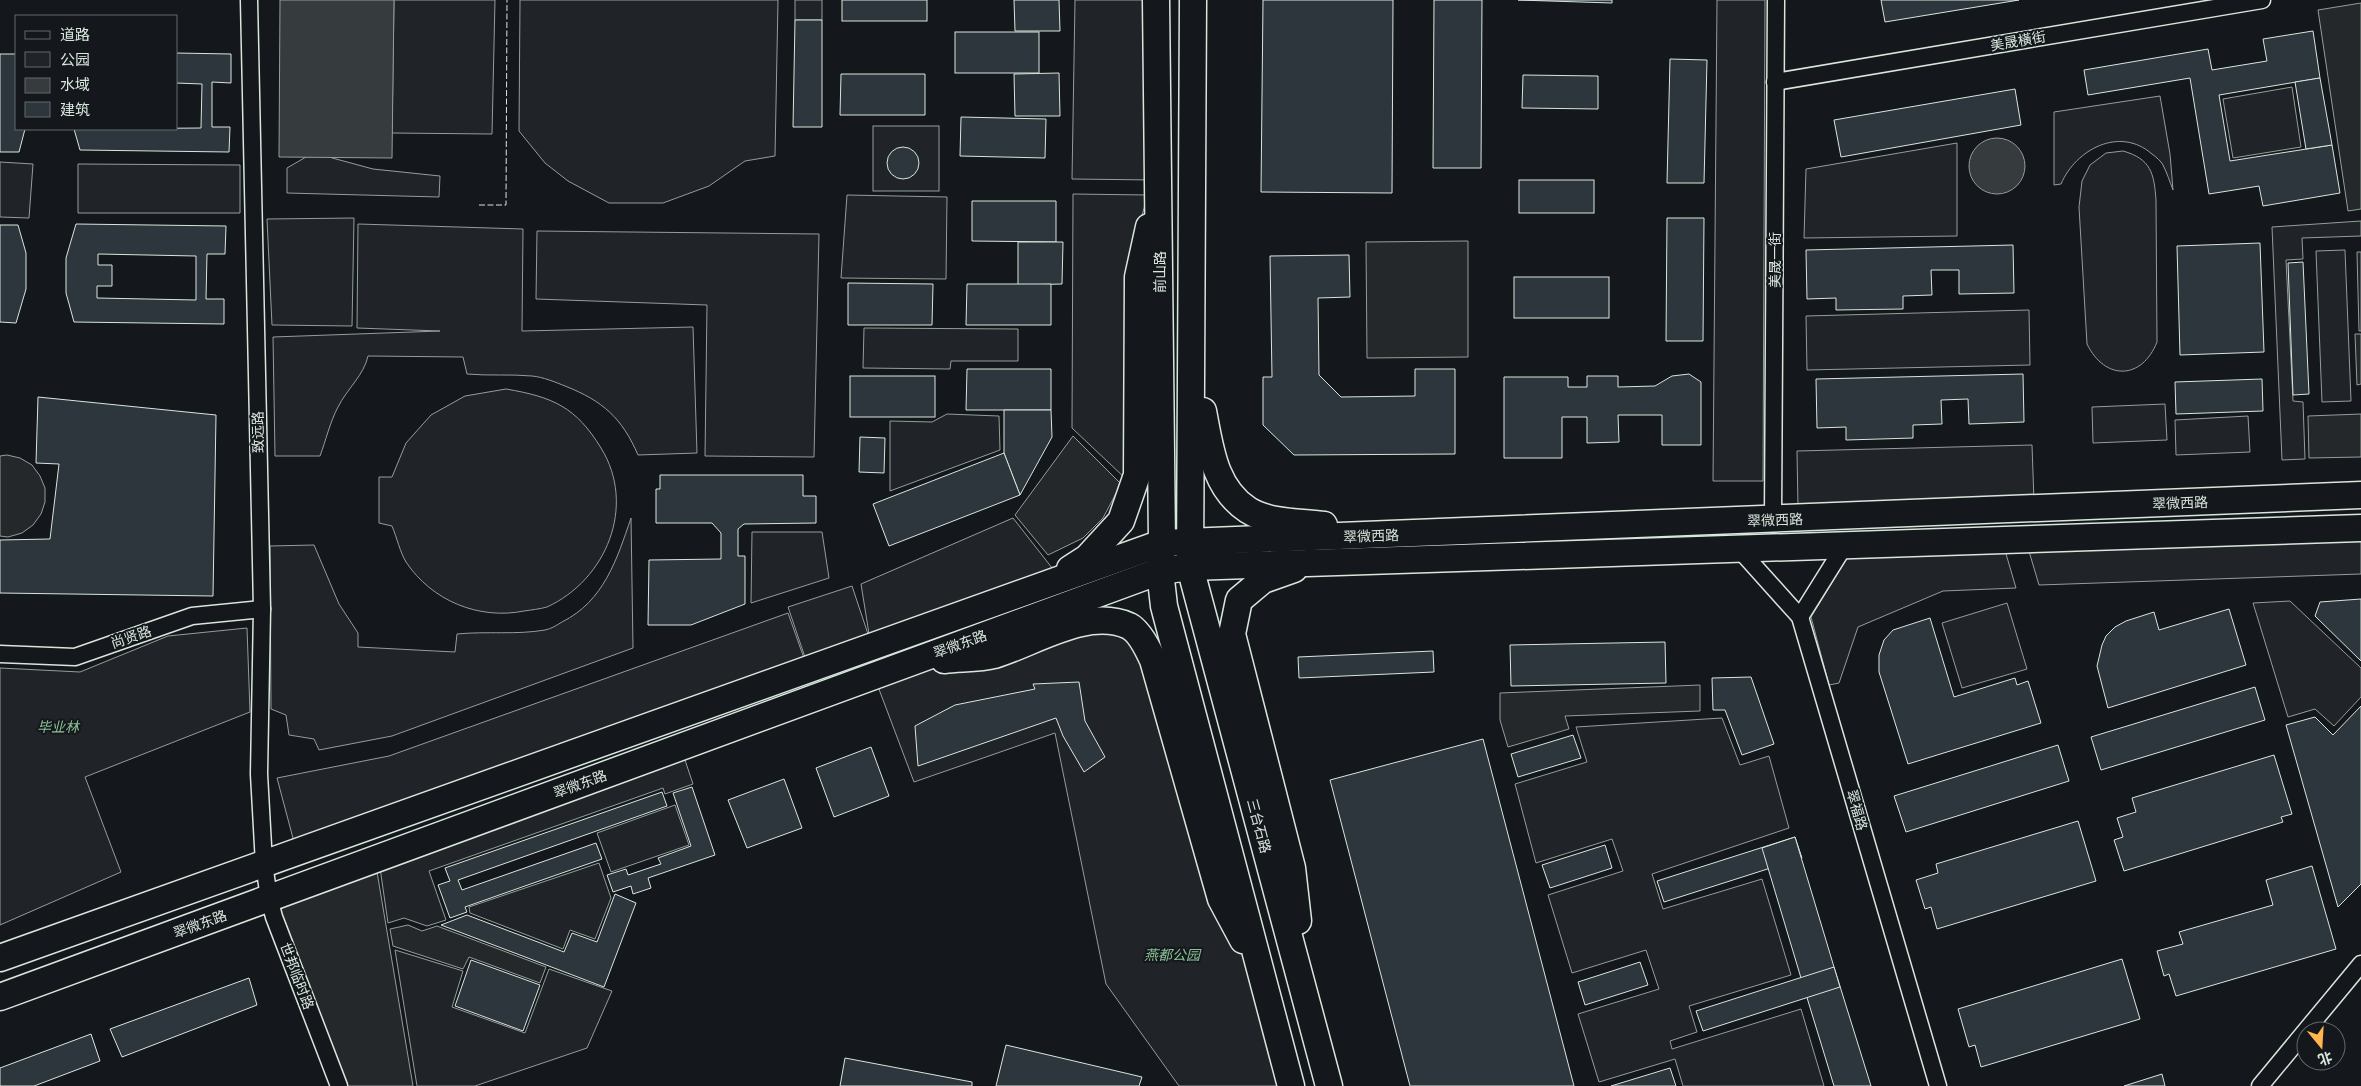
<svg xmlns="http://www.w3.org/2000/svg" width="2361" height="1086" font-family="'Source Serif 4','Noto Sans SC',serif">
<rect width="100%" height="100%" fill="#14181c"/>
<!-- green -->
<g fill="#202428" stroke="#939e99">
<path d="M394,0H495L492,134L392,133Z"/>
<path d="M520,0H778L775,156L745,161L709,186L663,203H609L568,181L545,163L519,131Z"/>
<rect x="795" y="0" width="27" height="20"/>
<path d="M1075,0H1150L1154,180L1072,179Z"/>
<path d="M1717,0H1765L1763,481H1713Z"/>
<path d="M2292,87L2301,147L2233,158L2223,99Z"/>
<path d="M2160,96L2170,154L2173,190C2170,182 2167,173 2163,165C2161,161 2156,157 2152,154C2120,126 2076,149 2061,184L2054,185V112Z"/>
<rect x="873" y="126" width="66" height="65"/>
<path d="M1957,143V236L1804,238L1806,169Z"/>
<path d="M2123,151C2151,159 2154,173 2156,200L2157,342C2142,380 2105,381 2087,344L2079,207L2082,181L2090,165L2106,153Z"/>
<path d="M325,156L373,169L440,176L439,197L287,193V168L306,157Z"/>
<path d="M0,162L33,164L29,218L0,217Z"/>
<path d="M78,164L240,165V213H78Z"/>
<path d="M1073,194L1148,195L1126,269V479L1072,428Z"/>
<path d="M847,195L947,197L946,279L841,278Z"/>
<path d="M354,218L352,326L272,325L267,219Z"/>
<path d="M2361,221V236L2302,238L2303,259L2286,260L2293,401L2303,402L2305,459L2282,460L2272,227Z"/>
<path d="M358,224L523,229L522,331L693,327L697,453L638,455C622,418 603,401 565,386C555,382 543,377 532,376C511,374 488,376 467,374L463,357L368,356C364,375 347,389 338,407C330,422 326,440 320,456H275L273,337L440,331L357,328Z"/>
<path d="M537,231L819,234L814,457L705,456L707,305L536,299Z"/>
<path d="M2345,250L2351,401L2322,402L2316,251Z"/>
<path d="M2357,252H2361V331H2359Z"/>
<path d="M2029,310L2030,365L1807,370L1806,316Z"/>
<path d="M864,328L1018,329V361H951L950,369L863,368Z"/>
<path d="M506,389C553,397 576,407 601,448C637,506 606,580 547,607C540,609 531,610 524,611C479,620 432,601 406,562C400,552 397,538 392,526L379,523V477H392L406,443L431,415L465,396Z"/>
<path d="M2165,404L2167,440L2093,443L2092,407Z"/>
<path d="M947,414L999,416L1000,450L890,491V421L932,422Z"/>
<path d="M2248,416L2250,452L2176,455L2175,420Z"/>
<path d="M2032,445L2034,501L1798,507L1797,451Z"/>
<path d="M631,518L633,648L392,736L319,750L314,739L289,735L286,715L271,709L270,546L314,545L339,604L358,633V647L455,652L457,634C487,631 516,635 545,630C551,629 557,625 562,622C604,601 617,559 631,518Z"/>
<path d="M1013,518L1056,573L809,669L788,607L852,586L870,640L861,584Z"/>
<path d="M752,532H822L829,578L751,603Z"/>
<path d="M2361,539V574L2039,585L2028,548Z"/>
<path d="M2004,547L2016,588L1943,591L1858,627L1839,683L1829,685L1811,617L1849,555Z"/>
<path d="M2290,601L2361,668V697L2334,726L2315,709L2288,717L2253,603Z"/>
<path d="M2007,603L2027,669L1962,688L1942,623Z"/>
<path d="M788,613L805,661L294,842L277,778L389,756Z"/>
<path d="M1081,623L1130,627L1264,981L1283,1086H1179L1106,984L1055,733L914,782L874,676Z"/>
<path d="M247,628L250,712L85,777L121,872L0,925V668L80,672L168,636Z"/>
<path d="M1722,718L1740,765L1769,756L1789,828L1652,874L1663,909L1762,879L1791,975L1689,1006L1697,1032L1670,1041L1672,1049L1801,1009L1824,1086H1683L1675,1059L1599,1082L1578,1014L1659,989L1646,950L1572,973L1548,895L1623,871L1612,839L1536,863L1515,784L1587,762L1576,727Z"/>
<path d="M682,751L693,784L665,794L663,788L429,871L446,920L427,926L404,918L388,923L379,861Z"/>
<path d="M675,805L689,845L611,872L597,833Z"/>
<path d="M599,863L611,898L595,939L570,930L563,949L470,913L469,907Z"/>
<path d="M395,950L463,971L452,1007L525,1033L549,969L612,991L587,1048L475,1086H417Z"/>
</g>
<!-- parking -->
<g fill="#24282b" stroke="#939e99">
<path d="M2361,3V209L2348,211L2318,10Z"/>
<path d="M1468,241V357L1367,358L1366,242Z"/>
<path d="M2355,334H2361V384L2357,385Z"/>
<path d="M2361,414V457L2309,458L2308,416Z"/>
<path d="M1073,436L1121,484L1103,518L1083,538L1048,555L1015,515Z"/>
<path d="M7,455L20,458L32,465L40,476L45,488V502L41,514L33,525L22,533L8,537L0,536V456Z"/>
<path d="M1700,685V711L1565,716L1569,729L1508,747L1500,720V693Z"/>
<path d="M375,860L413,1086H339L269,899Z"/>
<path d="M408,925L422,931L437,926L546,967L540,983L469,957L463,969L393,946L390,929Z"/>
</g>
<!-- water -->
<g fill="#363b3e" stroke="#939e99">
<path d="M280,0H394L392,158L279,157Z"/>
<circle cx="1997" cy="166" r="28"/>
</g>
<!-- building -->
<g fill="#2c363c" stroke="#d8e6dc" fill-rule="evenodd">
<rect x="842" y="0" width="85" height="21"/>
<path d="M1014,0H1059L1060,31H1015Z"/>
<path d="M1263,0H1393L1392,193L1261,192Z"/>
<path d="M1434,0H1482L1481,168H1433Z"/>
<path d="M1518,0H1612V3Z"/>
<path d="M1881,0H2019L1885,22Z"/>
<path d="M795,20H822V127H793Z"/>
<path d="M2313,31L2320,78L2219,95L2230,161L2332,145L2340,193L2263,206L2259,186L2209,194L2190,78L2088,95L2084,70L2208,49L2212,70L2267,61L2263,39Z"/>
<rect x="955" y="32" width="84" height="41"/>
<path d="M176,53L231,54V83L212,82V127H230L229,152L80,150L74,129L201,128L202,84L176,83Z"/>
<path d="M0,54H16V129H25L19,152H0Z"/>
<path d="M1670,59L1707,60L1704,183H1667Z"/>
<path d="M1059,73L1060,116H1015L1014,74Z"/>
<path d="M841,74H925V115H840Z"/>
<path d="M1523,75L1598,76V109L1522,108Z"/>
<path d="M2320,78L2332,145L2306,149L2295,82Z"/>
<path d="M2015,89L2021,125L1841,157L1834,120Z"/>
<path d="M961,117L1046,119L1045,158L960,156Z"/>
<circle cx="903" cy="163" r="16"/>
<rect x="1519" y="180" width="75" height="33"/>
<path d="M972,201H1056V242L972,241Z"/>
<path d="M1667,218H1704L1703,341H1666Z"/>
<path d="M76,224L226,226L225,254H207L206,299H224V324L74,322L66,293V258ZM98,254L196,256V300L97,298V286H112V265H98Z"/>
<path d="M0,225H18L26,253V289L16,323L0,322Z"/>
<path d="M1018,242H1063L1062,284L1018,285Z"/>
<path d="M2260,243L2264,352L2180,355L2177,246Z"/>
<path d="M2013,245L2014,293L1959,294V270H1931L1932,295L1903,296V309L1836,310V298L1807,299L1806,250Z"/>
<path d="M1349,255L1350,297L1318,298L1319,375L1341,397L1415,396V369H1455V454L1294,455L1263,425V377H1272L1270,256Z"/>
<path d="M2303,262L2309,394L2293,395L2288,263Z"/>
<rect x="1514" y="277" width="95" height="41"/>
<path d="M848,283L933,284L932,325H848Z"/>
<path d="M967,284H1051V325H966Z"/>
<path d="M967,369H1051V410H966Z"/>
<path d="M1689,374L1701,382V445H1662V415H1618L1619,442L1587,443V417H1562V458H1504V377H1568V387H1587V376H1618V387L1655,386L1672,376Z"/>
<path d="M2023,374L2024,422L1969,424L1968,399L1941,400L1942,424L1913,425V438L1846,440V427L1817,428L1816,379Z"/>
<rect x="850" y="376" width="85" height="41"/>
<path d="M2262,379L2263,411L2176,414L2175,382Z"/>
<path d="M38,397L216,415L213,596L0,593V540L50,539L59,464L36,463Z"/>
<path d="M1004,410H1051L1052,437L1020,495L1004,453Z"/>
<path d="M860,437L885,438L884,473L859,472Z"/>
<path d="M1004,453L1020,495L889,546L873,504Z"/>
<path d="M660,475H803V496H816V523L744,524L738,529V556H745V604L691,625H648L649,560L721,559V533L712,523H656V489H660Z"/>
<path d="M2361,599V661L2315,616L2320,602Z"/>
<path d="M2229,609L2246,665L2108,708L2097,666L2102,645L2106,636L2115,627L2126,621L2154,612L2159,630Z"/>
<path d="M1930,618L1954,697L2015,678L2017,685L2028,681L2041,723L1908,764L1879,672V655L1884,640L1893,630Z"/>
<path d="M1665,642L1666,683L1511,686L1510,645Z"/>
<path d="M1433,651L1434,672L1299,678L1298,657Z"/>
<path d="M1751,677L1774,744L1742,755L1725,710H1713L1712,678Z"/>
<path d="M1079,682L1085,721L1105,757L1084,772L1063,736L1056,718L918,766L915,726L955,705L1035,689L1033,684Z"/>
<path d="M2255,687L2265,720L2101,770L2091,737Z"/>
<path d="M2361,706V884L2338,907L2286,725L2315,717L2333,735Z"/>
<path d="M1573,735L1581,758L1518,777L1511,754Z"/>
<path d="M1483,739L1574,1086H1410L1330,780Z"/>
<path d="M2058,745L2069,781L1906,832L1894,796Z"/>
<path d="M871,747L889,796L834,817L816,768Z"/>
<path d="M2274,755L2292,814L2281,817L2283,822L2124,871L2114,840L2123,837L2117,818L2136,812L2132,798Z"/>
<path d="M784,779L802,828L747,848L728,800Z"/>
<path d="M692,787L715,855L648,878L651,888L633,894L631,886L613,892L607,875L626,869L628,875L661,864L658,858L691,846L673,793Z"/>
<path d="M662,792L667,806L458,880L462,890L596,843L602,859L465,907L467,912L450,918L438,885L450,881L445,868Z"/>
<path d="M2078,821L2096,881L1937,929L1931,907L1925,909L1916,880L1938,873L1936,864Z"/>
<path d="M1795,837L1802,858L1664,902L1657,881Z"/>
<path d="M1795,837L1834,967L1871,1086H1834L1801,978L1762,848Z"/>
<path d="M1605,845L1612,868L1550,888L1542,865Z"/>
<path d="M2312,866L2336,949L2176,996L2169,974L2164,976L2157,951L2183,944L2179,932L2273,905L2266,880Z"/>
<path d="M615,894L636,903L604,987L441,925L467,915L564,952L572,933L597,942Z"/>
<path d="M2122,959L2140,1019L1981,1067L1975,1045L1969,1047L1958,1009Z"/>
<path d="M471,960L540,985L523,1031L455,1006Z"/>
<path d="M1640,962L1648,985L1585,1005L1578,982Z"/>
<path d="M1834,967L1840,987L1703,1031L1696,1011Z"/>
<path d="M249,978L257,1005L122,1057L110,1029Z"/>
<path d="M91,1034L100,1061L34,1086H0V1068Z"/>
<path d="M1006,1045L1142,1077L1139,1086H996Z"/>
<path d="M845,1058L972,1082V1086H840Z"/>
<path d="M1670,1068L1676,1086H1611Z"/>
<path d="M2162,1074L2165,1086H2124Z"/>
</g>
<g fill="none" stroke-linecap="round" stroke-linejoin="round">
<defs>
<g id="street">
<path d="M249,0L262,609L259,774L264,864L269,898L274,917L339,1086"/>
<path d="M1775,82L2262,0"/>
<path d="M1773,520L1776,0"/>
<path d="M1738,548L1800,617L1938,1086"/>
<path d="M1800,617L1845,545"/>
<path d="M0,654L75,657L192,616L262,609"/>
<path d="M2260,1086L2361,964"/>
</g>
<g id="primary">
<path d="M1156,0L1162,543L1160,571L1164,606L1291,1086"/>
<path d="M1193,0L1190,567L1329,1086"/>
<path d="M1203,411C1210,447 1214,488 1248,510C1268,523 1301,522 1324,525"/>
<path d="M1070,569L1087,558L1121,521L1137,475L1138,277L1149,227"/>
<path d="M1294,569L1263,580L1239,600L1232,634L1292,868L1298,921"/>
<path d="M944,660C960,658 979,659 994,655C1034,643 1087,607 1129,626C1139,631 1148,649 1153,660L1221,899L1243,940"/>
<path d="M0,958L1162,543L2361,495"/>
<path d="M0,997L1160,571L1190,567L2361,528"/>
</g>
</defs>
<!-- street casing -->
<use href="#street" stroke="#d8e6dc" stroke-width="19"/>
<!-- primary casing -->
<use href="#primary" stroke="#d8e6dc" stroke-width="29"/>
<!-- street -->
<use href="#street" stroke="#14181c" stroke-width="16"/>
<!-- primary -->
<use href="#primary" stroke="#14181c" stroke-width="26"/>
<!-- fence -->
<path stroke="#d8e6dc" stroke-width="1" stroke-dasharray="6 2.5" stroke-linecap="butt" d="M479,205H506L507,0"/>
</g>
<g text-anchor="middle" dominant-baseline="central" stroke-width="4" stroke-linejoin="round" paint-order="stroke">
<!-- street labels -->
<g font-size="14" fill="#d8e6dc" stroke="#14181c">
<text transform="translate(2018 41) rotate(-10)">美晟橫街</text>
<text transform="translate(1775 260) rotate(-90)">美晟一街</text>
<text transform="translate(1160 272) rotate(-90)">前山路</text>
<text transform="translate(258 432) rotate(-91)">致远路</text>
<text transform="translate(2180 503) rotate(-2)">翠微西路</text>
<text transform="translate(1775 520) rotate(-2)">翠微西路</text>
<text transform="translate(1371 536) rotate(-2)">翠微西路</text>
<text transform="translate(131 637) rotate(-19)">尚贤路</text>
<text transform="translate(960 644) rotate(-20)">翠微东路</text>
<text transform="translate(580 784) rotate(-20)">翠微东路</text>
<text transform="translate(1857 810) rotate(74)">翠福路</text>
<text transform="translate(1259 826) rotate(75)">三台石路</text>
<text transform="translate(200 924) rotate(-20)">翠微东路</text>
<text transform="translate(297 976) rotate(69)">世邦临时路</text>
</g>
<!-- park labels -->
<g font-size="14" font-style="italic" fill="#8ac095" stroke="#14181c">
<text x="58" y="727">毕业林</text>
<text x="1172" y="955">燕都公园</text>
</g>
</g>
<!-- legend -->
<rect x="15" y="15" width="162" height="115" fill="#14181c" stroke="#626a69"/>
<rect x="25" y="31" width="25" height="8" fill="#14181c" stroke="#626a69"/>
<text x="60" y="40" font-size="15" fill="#d8e6dc">道路</text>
<rect x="25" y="52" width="25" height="15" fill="#202428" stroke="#626a69"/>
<text x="60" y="65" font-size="15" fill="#d8e6dc">公园</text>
<rect x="25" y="78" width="25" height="15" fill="#363b3e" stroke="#626a69"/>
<text x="60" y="90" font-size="15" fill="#d8e6dc">水域</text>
<rect x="25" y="102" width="25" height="15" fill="#2c363c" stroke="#626a69"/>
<text x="60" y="115" font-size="15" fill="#d8e6dc">建筑</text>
<!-- north arrow -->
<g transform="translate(2321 1046) rotate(162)"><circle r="24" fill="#14181c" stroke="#626a69"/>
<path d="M0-4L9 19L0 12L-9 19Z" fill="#ffb74d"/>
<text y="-8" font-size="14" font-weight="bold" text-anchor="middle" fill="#d8e6dc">北</text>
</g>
</svg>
